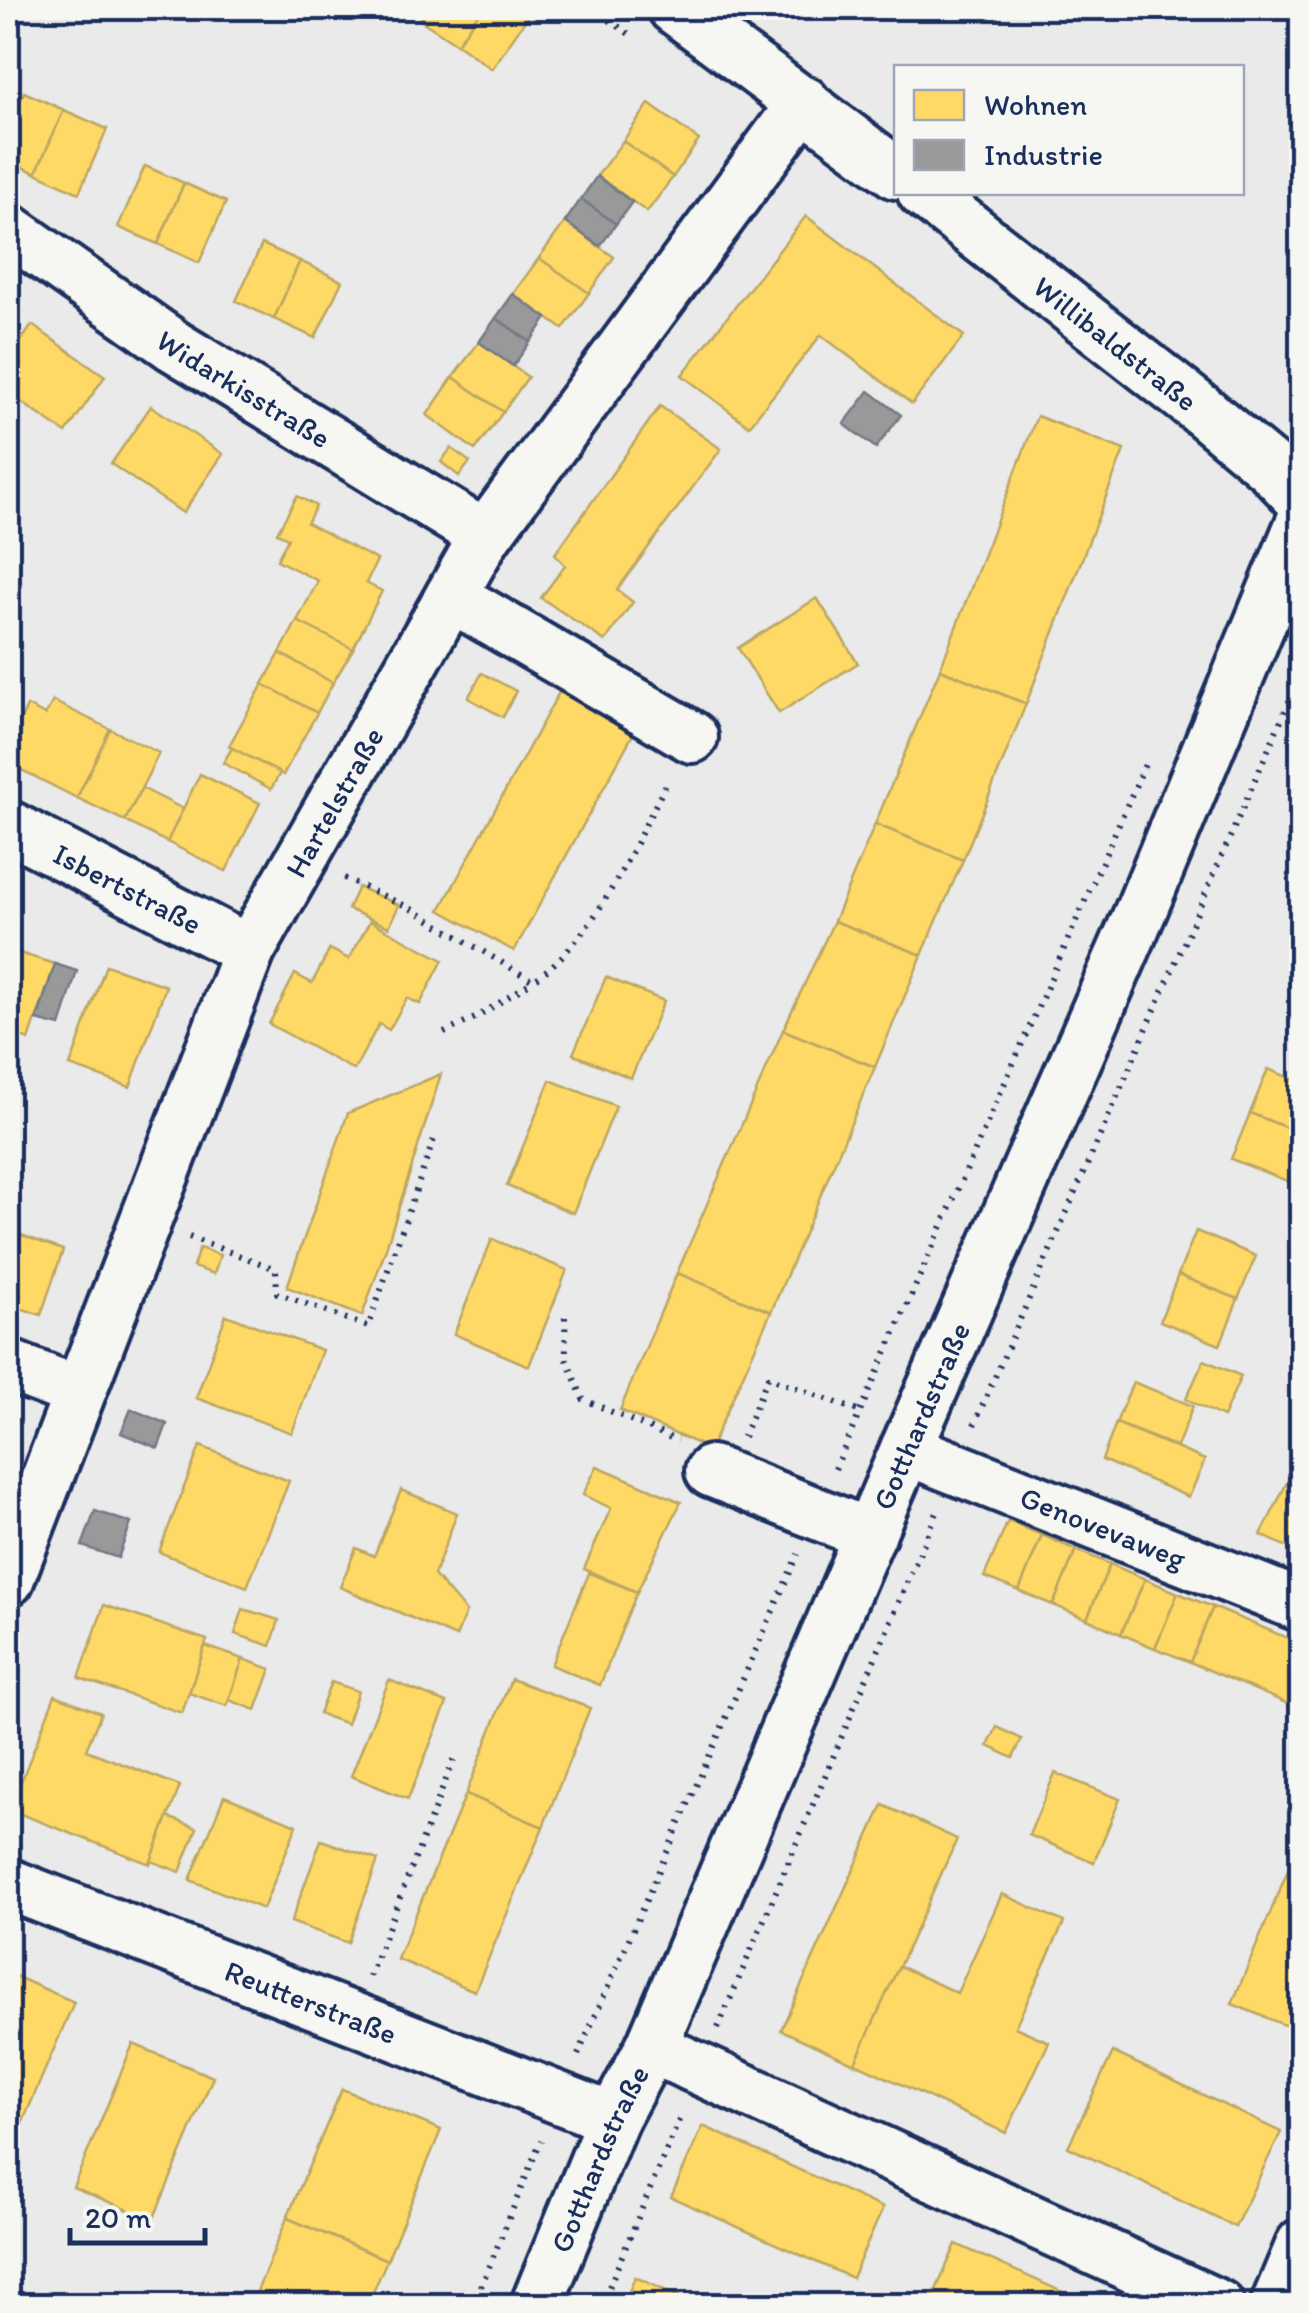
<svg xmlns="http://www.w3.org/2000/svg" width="1309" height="2313" font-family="Itim,sans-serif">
<rect width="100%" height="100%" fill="#e9eae9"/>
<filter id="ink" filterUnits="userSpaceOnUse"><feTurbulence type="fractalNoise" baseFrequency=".01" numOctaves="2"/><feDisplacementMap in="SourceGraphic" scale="20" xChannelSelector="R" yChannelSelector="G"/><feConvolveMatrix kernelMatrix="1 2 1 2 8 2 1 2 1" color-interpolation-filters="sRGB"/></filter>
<g filter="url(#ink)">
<!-- homes -->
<g fill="#ffd966" stroke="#bba664" stroke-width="2.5">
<path d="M428,8H482L457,44L420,20Z"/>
<path d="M482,8H514L528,16L492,69L457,44Z"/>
<path d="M24,92L64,110L36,173L8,161V130Z"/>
<path d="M649,104L699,140L673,177L623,141Z"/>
<path d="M64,110L107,129L79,193L36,173Z"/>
<path d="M623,141L673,177L647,212L597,176Z"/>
<path d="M145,166L184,183L158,244L118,227Z"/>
<path d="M184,183L226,202L199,263L158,244Z"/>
<path d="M806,216L964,336L912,404L821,335L749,426L682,375Z"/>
<path d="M565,222L614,257L589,293L539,258Z"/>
<path d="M262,244L300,261L274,319L236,301Z"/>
<path d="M539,258L589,293L563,329L513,294Z"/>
<path d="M300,261L342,281L315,338L274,319Z"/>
<path d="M32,325L105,376L66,433L8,393V360Z"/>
<path d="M479,342L528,377L503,412L453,377Z"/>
<path d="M453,377L503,412L475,450L427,415Z"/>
<path d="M151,406L223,454L183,513L111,464Z"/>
<path d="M660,406L721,449L617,590L633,602L605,641L541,598L565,565L555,554Z"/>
<path d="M1037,416L1124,450L1026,704L940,669Z"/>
<path d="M451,448L470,462L459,476L441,462Z"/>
<path d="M297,496L316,506L307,523L377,560L366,583L382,591L353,649L297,621L318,581L277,560L288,538L277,533Z"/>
<path d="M817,598L858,663L779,713L738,648Z"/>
<path d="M297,621L353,649L333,683L280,653Z"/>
<path d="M280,653L333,683L317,713L263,684Z"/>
<path d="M940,669L1026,704L963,860L875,824Z"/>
<path d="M482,673L516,691L503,717L468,698Z"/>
<path d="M263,684L317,713L283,775L229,746Z"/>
<path d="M563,685L637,727L514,951L440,910Z"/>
<path d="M53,701L110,729L77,798L8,763V748L27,706L45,715Z"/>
<path d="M110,729L159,753L125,821L77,798Z"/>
<path d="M232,748L280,773L271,789L223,763Z"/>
<path d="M200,774L260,803L226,871L167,842Z"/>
<path d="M142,788L183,809L167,842L125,821Z"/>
<path d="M875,824L963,860L922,955L834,921Z"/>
<path d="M358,887L399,905L389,927L348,909Z"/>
<path d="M370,921L443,960L420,1004L407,998L389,1030L379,1024L354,1070L269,1024L295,974L312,983L330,949L349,959Z"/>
<path d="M834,921L922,955L875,1067L783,1030Z"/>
<path d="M8,934L18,937L8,968Z"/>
<path d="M13,951L55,964L29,1040L8,1033V968Z"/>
<path d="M106,965L166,986L130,1087L70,1066Z"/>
<path d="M606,977L664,1001L631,1078L573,1054Z"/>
<path d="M783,1030L875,1067L771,1312L677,1273Z"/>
<path d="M1268,1069L1302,1083V1134L1250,1113Z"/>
<path d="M441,1074L386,1248L362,1316L287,1287L348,1113Z"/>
<path d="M550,1080L616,1106L573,1213L507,1186Z"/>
<path d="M1250,1113L1302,1134V1159L1292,1183L1231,1159Z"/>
<path d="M10,1231L63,1250L41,1315L8,1304V1239Z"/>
<path d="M1196,1231L1256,1256L1238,1299L1178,1275Z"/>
<path d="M492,1239L567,1270L529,1366L454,1334Z"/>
<path d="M199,1248L220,1255L214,1274L193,1267Z"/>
<path d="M677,1273L771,1312L710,1449L620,1410Z"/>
<path d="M1178,1275L1238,1299L1220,1345L1160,1321Z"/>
<path d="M226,1315L322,1350L292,1433L196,1398Z"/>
<path d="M1204,1360L1241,1376L1223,1417L1186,1399Z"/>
<path d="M1133,1382L1193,1406L1177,1447L1116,1423Z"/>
<path d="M1116,1423L1205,1460L1189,1497L1102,1460Z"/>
<path d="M200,1446L289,1481L247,1587L159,1552Z"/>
<path d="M1302,1452V1554L1261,1535Z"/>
<path d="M597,1466L681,1502L637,1592L584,1569L611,1508L583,1495Z"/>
<path d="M401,1490L457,1513L434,1575L466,1612L456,1637L340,1587L356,1548L374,1556Z"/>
<path d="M1008,1521L1042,1535L1019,1591L984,1577Z"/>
<path d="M1042,1535L1076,1550L1053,1605L1019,1591Z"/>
<path d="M1076,1550L1110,1564L1087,1619L1053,1605Z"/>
<path d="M1110,1564L1145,1579L1121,1634L1087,1619Z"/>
<path d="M589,1573L637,1592L600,1685L551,1665Z"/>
<path d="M1145,1579L1178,1593L1155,1648L1121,1634Z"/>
<path d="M1178,1593L1213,1607L1190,1662L1155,1648Z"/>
<path d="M104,1605L207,1640L182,1713L79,1678Z"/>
<path d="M1213,1607L1302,1644V1685L1293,1706L1190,1662Z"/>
<path d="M243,1609L279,1620L271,1646L235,1634Z"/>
<path d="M205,1646L243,1659L227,1706L189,1693Z"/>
<path d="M243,1659L271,1669L256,1710L229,1700Z"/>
<path d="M511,1679L590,1708L543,1827L466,1794Z"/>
<path d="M389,1680L447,1703L408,1799L351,1776Z"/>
<path d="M331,1682L358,1691L347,1724L319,1714Z"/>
<path d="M55,1695L101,1713L86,1750L180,1786L150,1864L10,1810Z"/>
<path d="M997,1727L1022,1739L1013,1758L988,1746Z"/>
<path d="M1055,1773L1120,1799L1094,1862L1029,1835Z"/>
<path d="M466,1794L543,1827L475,1991L397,1959Z"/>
<path d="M224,1796L297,1825L263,1909L190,1880Z"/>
<path d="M883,1805L957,1839L855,2064L781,2030Z"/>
<path d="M168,1817L197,1828L180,1872L151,1861Z"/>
<path d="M321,1840L378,1860L348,1943L291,1922Z"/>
<path d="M1291,1863L1302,1868V2032L1232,2004Z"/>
<path d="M1002,1894L1064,1922L1015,2027L1049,2042L1006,2133L855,2063L899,1966L957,1993Z"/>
<path d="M8,1973L74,2002L12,2147L8,2145Z"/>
<path d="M133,2044L213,2077L153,2220L73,2187Z"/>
<path d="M1113,2052L1281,2132L1235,2227L1068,2147Z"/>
<path d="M342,2089L441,2130L387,2260L287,2218Z"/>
<path d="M703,2126L883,2208L852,2278L671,2197Z"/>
<path d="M287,2218L387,2260L367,2306H251Z"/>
<path d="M956,2244L1063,2292L1056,2306H929Z"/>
<path d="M635,2277L700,2306H623Z"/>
</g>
<!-- industry -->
<g fill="#999" stroke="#737987" stroke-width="2.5">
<path d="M597,176L632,202L616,224L581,199Z"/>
<path d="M581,199L616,224L600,246L565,222Z"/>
<path d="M513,294L547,318L530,342L496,318Z"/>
<path d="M496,318L530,342L513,366L479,342Z"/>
<path d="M869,391L901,415L876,448L844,424Z"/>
<path d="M55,964L77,971L60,1026L37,1020Z"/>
<path d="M131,1409L167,1424L158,1448L121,1433Z"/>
<path d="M95,1511L131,1523L118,1558L82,1546Z"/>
</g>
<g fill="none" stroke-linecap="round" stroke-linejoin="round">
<defs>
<g id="minor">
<path d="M674,8L896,173"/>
<path id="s1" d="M923,192L1204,412L1271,468L1302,500"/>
<path id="s2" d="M8,229L174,346L485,536"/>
<path d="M451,596L692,737"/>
<path id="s3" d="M8,826L249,951"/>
<path d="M8,1365L77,1392"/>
<path id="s4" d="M906,1449L1302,1606"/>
<path d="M711,1471L870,1535"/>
<path id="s5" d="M8,1580L249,951L485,536L804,102"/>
<path id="s6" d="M8,1884L613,2119"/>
<path d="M651,2047L1219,2306"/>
<path id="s7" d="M536,2306L613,2119L651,2047L906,1449L1142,908L1302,522"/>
<path d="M1276,2306L1302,2244"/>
</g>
</defs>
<!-- minor casing -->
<use href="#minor" stroke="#1b2f5e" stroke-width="58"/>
<!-- path -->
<g stroke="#1b2f5e" stroke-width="6" stroke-dasharray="2.5 8" stroke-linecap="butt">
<path d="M592,8L635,38"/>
<path d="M1294,426L1302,411"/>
<path d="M344,878L408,907L533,981C600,933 631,849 669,779"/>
<path d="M444,1033L477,1017L533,981"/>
<path d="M189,1237L276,1269L277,1293L368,1327L434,1139"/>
<path d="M565,1317L566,1358L583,1399L678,1441"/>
<path d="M974,1425L1302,672"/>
<path d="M743,1437L768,1377L861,1412"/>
<path d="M835,1469L1146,762"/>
<path d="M369,1977L454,1759"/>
<path d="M718,2028L938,1510"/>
<path d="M578,2055L798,1554"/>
<path d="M473,2306L541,2140"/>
<path d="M601,2306L682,2113"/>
</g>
<!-- minor -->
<use href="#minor" stroke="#f6f6f2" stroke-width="50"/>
</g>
</g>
<g text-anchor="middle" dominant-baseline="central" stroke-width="10" stroke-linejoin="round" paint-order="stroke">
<!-- street labels -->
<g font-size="30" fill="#1b2f5e" stroke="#f6f6f2">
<text stroke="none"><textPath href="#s1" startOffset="245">Willibaldstraße</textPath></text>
<text stroke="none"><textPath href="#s2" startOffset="285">Widarkisstraße</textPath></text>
<text stroke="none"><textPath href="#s5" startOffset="845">Hartelstraße</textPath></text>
<text stroke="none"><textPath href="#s3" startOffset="135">Isbertstraße</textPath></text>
<text stroke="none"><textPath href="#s7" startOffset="970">Gotthardstraße</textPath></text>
<text stroke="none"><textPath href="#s4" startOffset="212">Genovevaweg</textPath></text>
<text stroke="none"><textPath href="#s6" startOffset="325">Reutterstraße</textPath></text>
<text stroke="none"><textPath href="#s7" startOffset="160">Gotthardstraße</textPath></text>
</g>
</g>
<!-- margin -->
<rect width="1309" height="2313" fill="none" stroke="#f6f6f2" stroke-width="40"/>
<rect x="20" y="20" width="1269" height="2273" fill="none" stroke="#1b2f5e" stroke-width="4" filter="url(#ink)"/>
<!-- legend -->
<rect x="894" y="65" width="350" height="130" fill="#f6f6f2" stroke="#9ea6b7" stroke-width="2.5"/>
<rect x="914" y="90" width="50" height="30" fill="#ffd966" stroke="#9ea6b7" stroke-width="2.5"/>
<text x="984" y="115" font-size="30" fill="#1b2f5e">Wohnen</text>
<rect x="914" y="140" width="50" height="30" fill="#999999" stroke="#9ea6b7" stroke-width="2.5"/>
<text x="984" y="165" font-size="30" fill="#1b2f5e">Industrie</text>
<!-- scale -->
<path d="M70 2228v15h135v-15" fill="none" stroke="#1b2f5e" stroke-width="5"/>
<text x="85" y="2228" font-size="30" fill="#1b2f5e" stroke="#f6f6f2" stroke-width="8" paint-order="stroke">20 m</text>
</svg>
